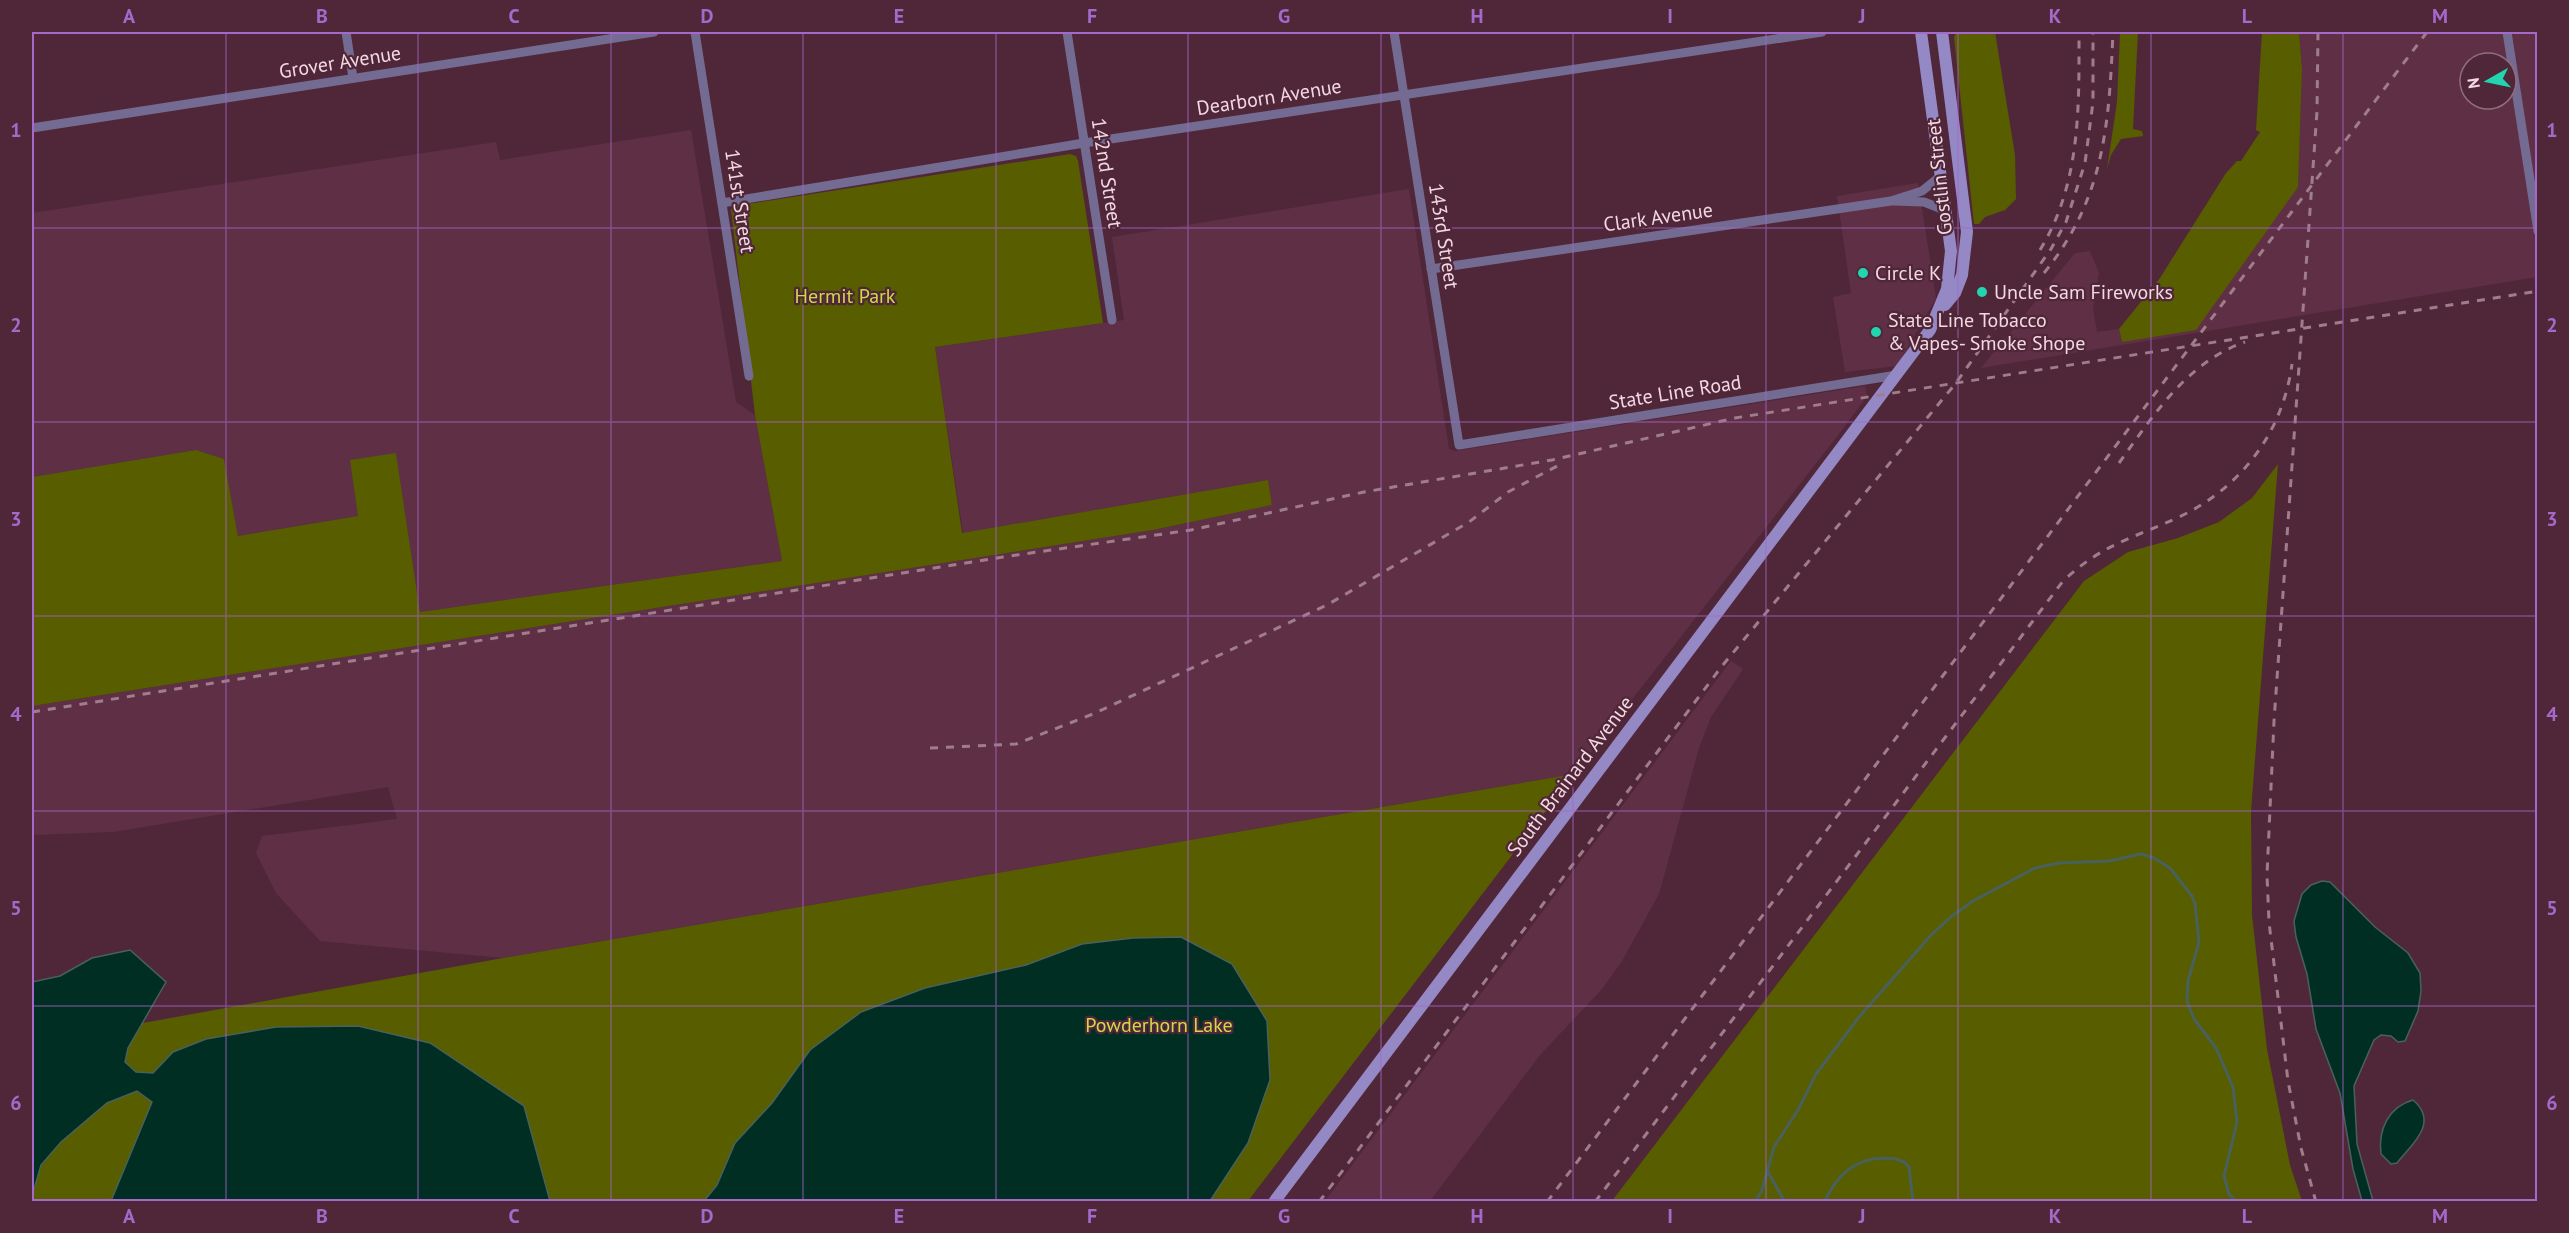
<svg xmlns="http://www.w3.org/2000/svg" width="2569" height="1233" font-family="'PT Sans',sans-serif">
<rect width="100%" height="100%" fill="#502739"/>
<!-- built -->
<g fill="#5f3045" fill-rule="evenodd">
<path d="M2299,32H2537V277L1981,368L2075,253L2090,251L2099,273L2093,309L2097,332L2119,329L2122,342L2298,187L2302,69ZM2470,63H2506V99H2470Z"/>
<path d="M691,130L736,402L755,415L782,561L420,612L396,453L358,516L238,536L224,459L196,450L32,477V213L496,142L500,160Z"/>
<path d="M1918,183L1936,298L1897,366L1845,372L1833,297L1851,293L1837,196Z"/>
<path d="M1409,189L1449,449L1455,451L1865,386L1867,396L1842,430L1574,774L503,958L320,941L276,893L256,853L262,836L397,819L388,787L113,832L32,835V706L1153,530L1272,505L1268,480L963,533L935,347L1124,320L1112,237Z"/>
<path d="M1731,661L1743,669L1711,717L1699,748L1659,894L1622,961L1602,989L1540,1055L1430,1201H1325Z"/>
</g>
<!-- green -->
<g fill="#585d00">
<path d="M1956,32H1995L2015,155L2016,199L2005,210L1985,217L1979,224H1974L1954,37Z"/>
<path d="M2120,32H2138L2133,129L2142,131L2143,136L2121,139L2111,155L2107,169L2117,102Z"/>
<path d="M2262,32H2299L2302,69L2298,187L2196,330L2122,342L2119,329L2160,278L2226,173L2237,161H2241L2260,132L2256,130Z"/>
<path d="M1070,154L1076,156L1078,161L1103,323L935,347L962,533L1268,480L1272,505L1153,530L32,706V477L196,450L224,459L238,536L358,516L350,460L396,453L420,612L782,561L755,415L731,209L735,206Z"/>
<path d="M2278,464L2251,811L2252,915L2267,1049L2290,1165L2302,1201H1612L2084,581L2128,552L2178,538L2219,522L2252,498Z"/>
<path d="M1574,774L1248,1201L32,1202V1043L503,958Z"/>
</g>
<!-- water -->
<g fill="#002e23" stroke="#49615c" stroke-width="1.5">
<path d="M2322,881L2330,882L2375,927L2408,953L2420,973L2421,991L2418,1011L2405,1041L2398,1042L2391,1036L2381,1035L2374,1040L2354,1086L2357,1144L2373,1201H2362L2353,1169L2340,1093L2316,1029L2307,974L2296,937L2294,921L2302,894L2311,885Z"/>
<path d="M1181,937L1232,964L1267,1021L1270,1080L1248,1143L1210,1201H704L717,1185L735,1143L772,1103L810,1050L861,1012L925,988L1026,965L1082,944L1133,938Z"/>
<path d="M130,950L166,982L128,1048L125,1062L136,1072L153,1073L173,1052L206,1039L276,1027L358,1026L430,1043L524,1106L550,1201H111L152,1102L137,1091L107,1103L61,1142L41,1165L32,1196V982L60,976L92,958Z"/>
<path d="M2413,1100C2440,1123 2411,1145 2397,1163L2391,1164L2381,1154C2378,1130 2388,1107 2413,1100Z"/>
</g>
<g fill="none" stroke-linecap="round" stroke-linejoin="round">
<!-- stream -->
<g stroke="#49615c" stroke-width="3">
<path d="M1768,1172L1785,1202"/>
<path d="M1755,1202L1762,1190L1774,1147L1798,1110L1816,1074L1859,1017L1932,934L1952,916L1973,901L2035,868L2059,863L2109,861L2141,854L2154,858L2170,868L2192,896L2195,904L2199,942L2188,981L2187,1001L2194,1019L2216,1048L2233,1087L2237,1122L2224,1176L2229,1194L2237,1202"/>
<path d="M1824,1202C1837,1176 1853,1159 1883,1158C1893,1158 1903,1159 1909,1167L1913,1202"/>
</g>
<!-- street -->
<g stroke="#736b92" stroke-width="9">
<path d="M346,32L353,78"/>
<path d="M695,32L749,376"/>
<path d="M1067,32L1112,320"/>
<path d="M1394,32L1459,445L1897,375"/>
<path d="M2507,32L2538,231"/>
<path d="M32,128L654,32"/>
<path d="M1893,201L1924,202L1947,211"/>
<path d="M722,203L1084,143L1822,32"/>
<path d="M1431,269L1891,201L1922,191L1942,175"/>
</g>
<!-- secondary -->
<g stroke="#9488c5" stroke-width="12">
<path d="M1942,32L1967,232L1962,275L1955,293L1945,305"/>
<path d="M1274,1202L1930,330L1947,289L1951,251L1921,32"/>
</g>
<!-- rail -->
<g stroke="#9f7d8b" stroke-width="3" stroke-dasharray="8 8" stroke-linecap="butt">
<path d="M2040,250C2081,183 2079,107 2079,32"/>
<path d="M2044,273C2105,198 2109,123 2113,32"/>
<path d="M2119,463C2153,416 2187,362 2245,342"/>
<path d="M32,712L1003,557L1191,530L1364,492L1552,460L1735,418L2538,291"/>
<path d="M930,748L1016,744L1093,714L1327,605L1469,522L1508,492L1559,465"/>
<path d="M1319,1202L1722,666L1956,383L2051,249L2066,222L2085,163L2093,102V32"/>
<path d="M1547,1202L2427,32"/>
<path d="M1595,1202L2063,581C2104,543 2132,539 2179,517C2241,488 2283,432 2292,364"/>
<path d="M2316,1202L2301,1148L2288,1081L2269,922L2267,875L2274,721L2317,111L2318,32"/>
</g>
</g>
<!-- grid -->
<path fill="none" stroke="#a568cb" stroke-width="1.5" stroke-opacity="0.55" d="M226,32V1202M418,32V1202M611,32V1202M803,32V1202M996,32V1202M1188,32V1202M1381,32V1202M1573,32V1202M1766,32V1202M1958,32V1202M2151,32V1202M2343,32V1202M32,228H2538M32,422H2538M32,616H2538M32,811H2538M32,1006H2538"/>
<!-- markers -->
<g fill="#23d5af" stroke="#502739" stroke-width="2">
<circle cx="1863" cy="273" r="6"/>
<circle cx="1982" cy="292" r="6"/>
<circle cx="1876" cy="332" r="6"/>
</g>
<g text-anchor="middle" dominant-baseline="central" stroke-width="4.5" stroke-linejoin="round" paint-order="stroke">
<!-- street labels -->
<g font-size="20" fill="#f3d8e2" stroke="#502739">
<text transform="translate(340 62) rotate(-9)">Grover Avenue</text>
<text transform="translate(1269 97) rotate(-9)">Dearborn Avenue</text>
<text transform="translate(1107 173) rotate(81)">142nd Street</text>
<text transform="translate(1939 177) rotate(-96)">Gostlin Street</text>
<text transform="translate(740 201) rotate(81)">141st Street</text>
<text transform="translate(1658 217) rotate(-8)">Clark Avenue</text>
<text transform="translate(1444 236) rotate(81)">143rd Street</text>
<text transform="translate(1675 392) rotate(-9)">State Line Road</text>
<text transform="translate(1570 776) rotate(-53)">South Brainard Avenue</text>
</g>
<!-- poi labels -->
<g font-size="20" fill="#f3d8e2" stroke="#502739" text-anchor="start">
<text x="1875" y="273">Circle K</text>
<text x="1994" y="292">Uncle Sam Fireworks</text>
<text x="1888" y="320">State Line Tobacco<tspan x="1888" dy="23">&amp; Vapes- Smoke Shope</tspan></text>
</g>
<!-- park labels -->
<g font-size="20" fill="#d0da49" stroke="#502739">
<text x="845" y="296">Hermit Park</text>
<text x="1159" y="1025">Powderhorn Lake</text>
</g>
</g>
<!-- border -->
<rect width="2569" height="1233" fill="none" stroke="#502739" stroke-width="66"/>
<!-- north arrow -->
<g transform="translate(2488 81) rotate(261)"><circle r="28" fill="#502739" stroke="#916e7d" stroke-width="1.5"/>
<path d="M0-4.5L10 22L0 15L-10 22Z" fill="#23d5af"/>
<text y="-9" font-size="16" font-weight="bold" text-anchor="middle" fill="#f3d8e2">N</text>
</g>
<rect x="33" y="33" width="2503" height="1167" fill="none" stroke="#a568cb" stroke-width="2"/>
<g font-size="20" text-anchor="middle" font-weight="bold" fill="#a568cb">
<text x="129" y="23">A</text>
<text x="322" y="23">B</text>
<text x="514" y="23">C</text>
<text x="707" y="23">D</text>
<text x="899" y="23">E</text>
<text x="1092" y="23">F</text>
<text x="1284" y="23">G</text>
<text x="1477" y="23">H</text>
<text x="1670" y="23">I</text>
<text x="1862" y="23">J</text>
<text x="2055" y="23">K</text>
<text x="2247" y="23">L</text>
<text x="2440" y="23">M</text>
<text x="16" y="137">1</text>
<text x="2552" y="137">1</text>
<text x="16" y="332">2</text>
<text x="2552" y="332">2</text>
<text x="16" y="526">3</text>
<text x="2552" y="526">3</text>
<text x="16" y="721">4</text>
<text x="2552" y="721">4</text>
<text x="16" y="915">5</text>
<text x="2552" y="915">5</text>
<text x="16" y="1110">6</text>
<text x="2552" y="1110">6</text>
<text x="129" y="1223">A</text>
<text x="322" y="1223">B</text>
<text x="514" y="1223">C</text>
<text x="707" y="1223">D</text>
<text x="899" y="1223">E</text>
<text x="1092" y="1223">F</text>
<text x="1284" y="1223">G</text>
<text x="1477" y="1223">H</text>
<text x="1670" y="1223">I</text>
<text x="1862" y="1223">J</text>
<text x="2055" y="1223">K</text>
<text x="2247" y="1223">L</text>
<text x="2440" y="1223">M</text>
</g>
</svg>
